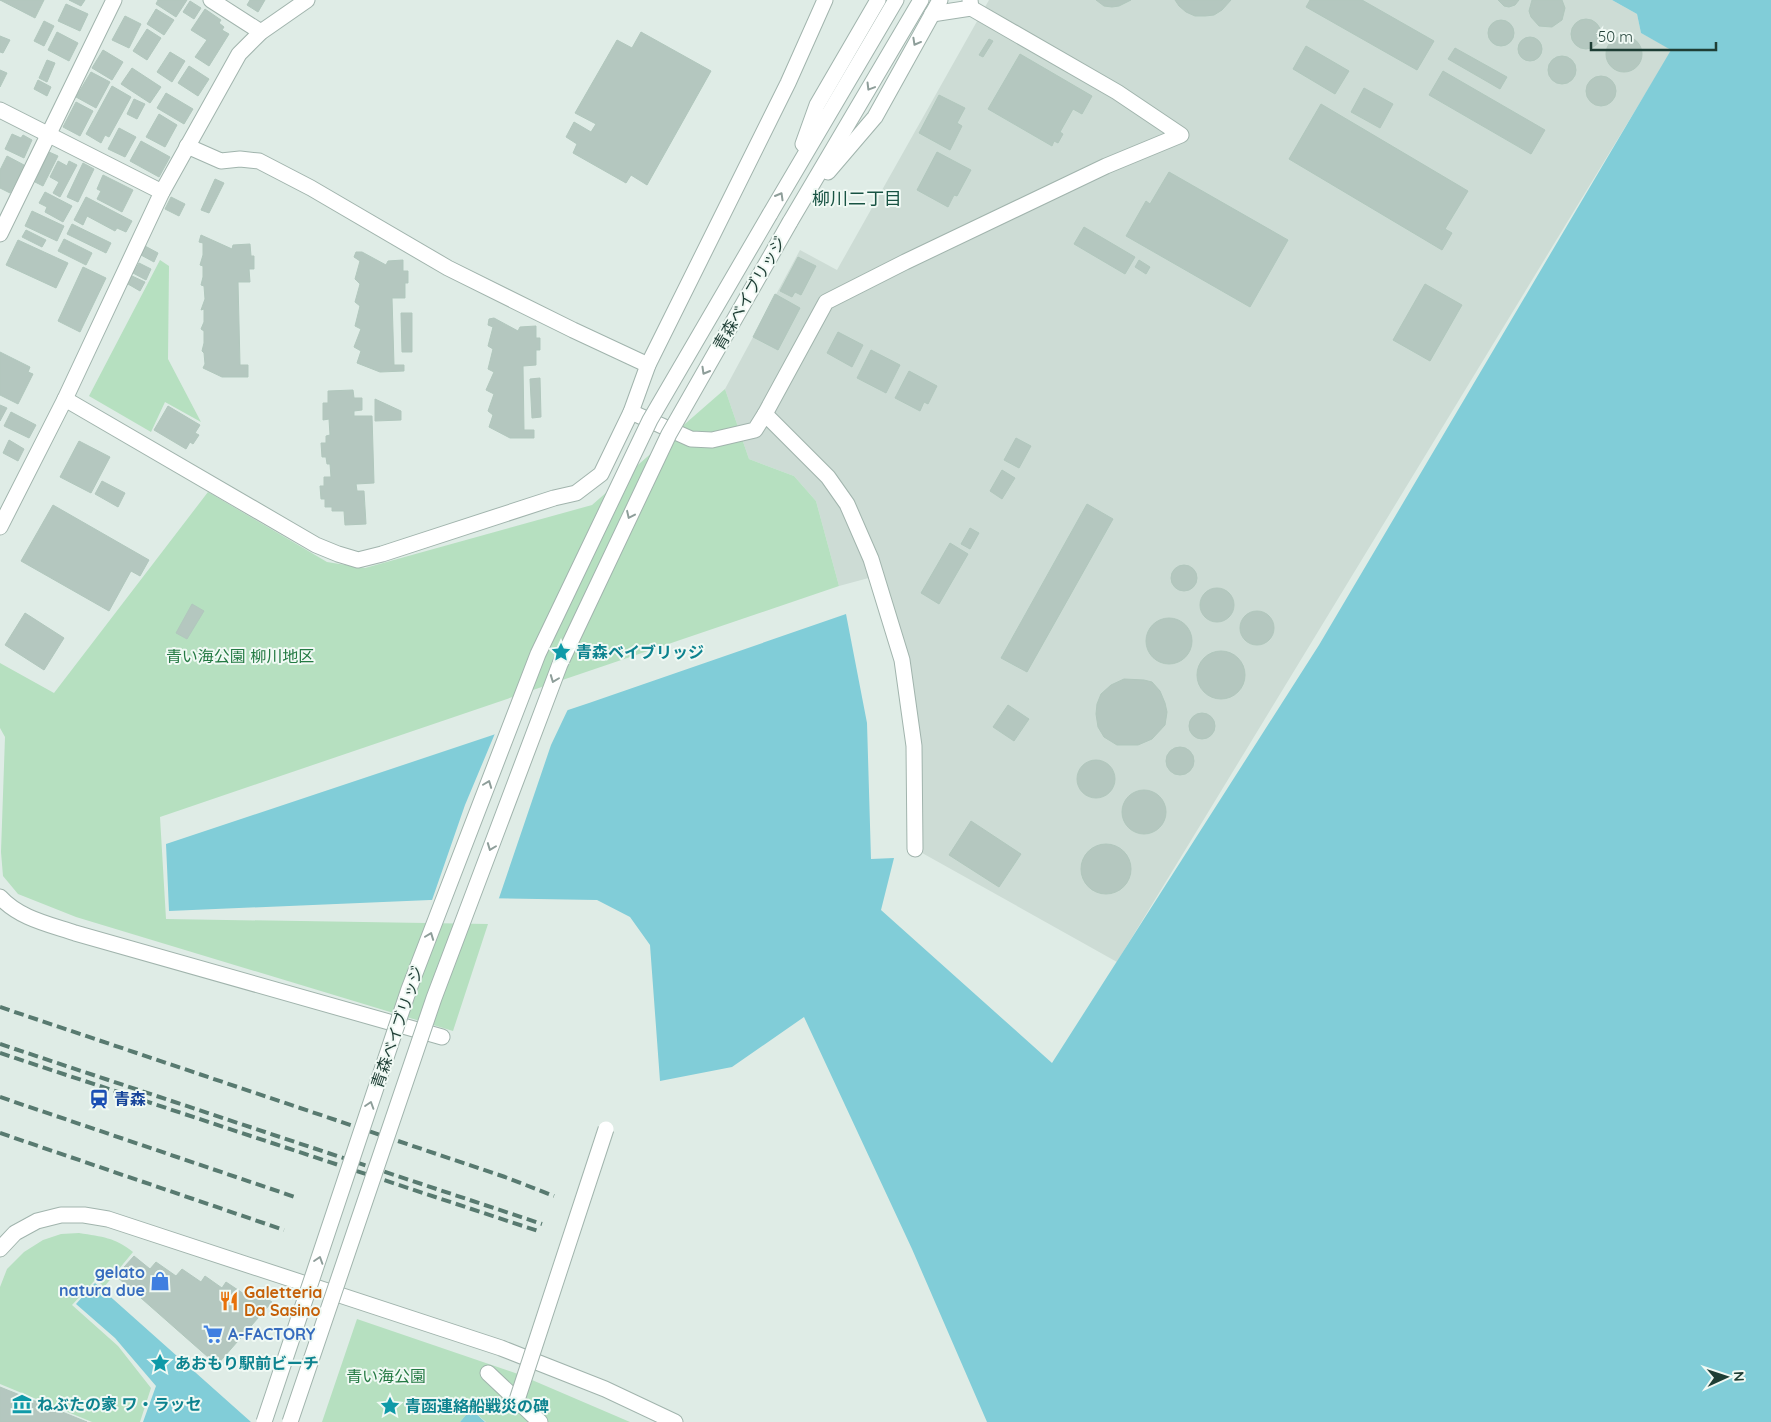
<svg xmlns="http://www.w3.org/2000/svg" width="1771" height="1422" font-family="Quicksand,'Noto Sans JP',sans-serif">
<rect width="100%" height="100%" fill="#dfece6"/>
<!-- built -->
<path fill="#cddcd5" d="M989,0H1612L1637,14L1641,33L1672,50L1117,962L915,849L914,746L876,576L839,586L816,501L794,476L749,459L725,389L800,250L837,270Z"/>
<!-- green -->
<g fill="#b6e0c0">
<path d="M160,260L169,266L168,359L201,422L165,402L151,432L89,396Z"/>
<path d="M725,389L749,459L794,476L816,501L839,586L160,817L166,919L488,924L453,1031L76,917L18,894L3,876L1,852L5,737L0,728V663L54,693L208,492L327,562L365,568L592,505Z"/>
<path d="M79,1233C103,1237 114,1237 133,1252L104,1287L96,1279L72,1305L118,1346L151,1388L140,1422H92L0,1384V1287L7,1269L24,1252L43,1240L61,1234Z"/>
<path d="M357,1319L518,1374L630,1422H486L471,1409L460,1422H322Z"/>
</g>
<!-- water -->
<g fill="#81cdd8">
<path d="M1612,0H1771V1422H987L912,1249L804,1017L732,1067L660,1081L650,945L630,917L597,900L477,898L169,911L166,844L589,703L846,614L867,723L871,859L894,858L881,910L1052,1063L1319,645L1671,50L1641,33L1637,14Z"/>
<path d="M95,1283L251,1422H143L156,1386L115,1338L76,1304Z"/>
<path d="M471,1409L485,1422H460Z"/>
</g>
<!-- pier -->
<path fill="#dfece6" d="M569,707L551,745L498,901L431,903L465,805L496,731Z"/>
<!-- building -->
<g fill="#b4c7bf" stroke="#b1c7bd">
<path d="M0,0H44L35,18Z"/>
<path d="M69,0H85L81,6Z"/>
<path d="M158,0H187L176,17L156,4Z"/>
<path d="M250,0H265L258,12L247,5Z"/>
<path d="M1096,0H1131L1119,6L1112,7L1104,6Z"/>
<path d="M1175,0H1231L1222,10L1214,15L1205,16H1195L1186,12L1179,6Z"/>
<path d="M1310,0H1362L1434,41L1417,70L1306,7Z"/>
<path d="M1498,0H1519L1515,5L1509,7L1504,6Z"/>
<path d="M1532,0H1562L1565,8L1562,20L1552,27L1539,26L1531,17L1529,11Z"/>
<path d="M190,1L201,8L194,19L183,12Z"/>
<path d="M66,4L88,14L80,31L58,21Z"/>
<path d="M156,9L174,20L164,35L147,24Z"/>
<path d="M205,9L221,20L219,23L224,27L222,30L229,34L209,66L195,57L207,40L191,30Z"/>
<path d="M125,16L141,24L129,48L112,40Z"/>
<circle cx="1586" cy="34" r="15"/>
<circle cx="1501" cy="33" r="13"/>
<path d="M44,21L54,26L44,46L34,41Z"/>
<path d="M147,29L161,38L147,60L133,51Z"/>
<path d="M57,32L78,43L69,61L48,50Z"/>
<path d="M641,32L711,71L647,185L631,175L626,183L573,153L577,144L566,137L574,122L591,132L596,124L575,113L617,40L632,48Z"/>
<path d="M0,36L10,40L3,53L0,52Z"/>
<circle cx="1624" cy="54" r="18"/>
<circle cx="1530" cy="49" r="12"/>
<path d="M989,39L993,41L983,57L979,55Z"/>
<path d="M1306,46L1349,71L1335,94L1293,69Z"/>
<path d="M1455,48L1507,77L1500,89L1448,59Z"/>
<path d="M103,50L123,62L112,80L92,68Z"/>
<path d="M170,52L185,61L172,82L157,72Z"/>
<path d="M1020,54L1092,96L1082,114L1073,109L1060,132L1063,134L1058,143L1054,141L1052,146L988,109Z"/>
<circle cx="1562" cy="70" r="14"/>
<path d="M47,60L55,63L47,82L39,78Z"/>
<path d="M189,66L209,79L198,96L178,83Z"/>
<path d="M132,68L161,87L150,103L121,84Z"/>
<path d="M0,70L7,73L0,87Z"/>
<path d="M1443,71L1545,130L1531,154L1429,95Z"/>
<path d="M91,72L110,82L96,108L76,97Z"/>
<circle cx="1601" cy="91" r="15"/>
<path d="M38,80L51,87L47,96L34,89Z"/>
<path d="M112,86L131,97L109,137L105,135L101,143L86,134Z"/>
<path d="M1364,88L1393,104L1380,128L1351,112Z"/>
<path d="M166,93L193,109L184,124L157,108Z"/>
<path d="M939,95L965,108L957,123L962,126L950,150L919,133Z"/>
<path d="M134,99L145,104L137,119L127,114Z"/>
<path d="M76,102L93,111L80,136L63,127Z"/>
<path d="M1321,104L1468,191L1445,229L1452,233L1442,250L1289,159Z"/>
<path d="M159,114L177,125L165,147L146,137Z"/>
<path d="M119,128L136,137L125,157L108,149Z"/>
<path d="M12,134L21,138L23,135L32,140L24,158L5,149Z"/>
<path d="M141,141L170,157L159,177L130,161Z"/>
<path d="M49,152L58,156L43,186L35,182Z"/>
<path d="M937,152L971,170L957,196L954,195L948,207L917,190Z"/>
<path d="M7,156L24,165L10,193L0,188V170Z"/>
<path d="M58,161L67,166L69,161L77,165L60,197L53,193L59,182L50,177Z"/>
<path d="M83,163L94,169L78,202L67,197Z"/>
<path d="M1169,172L1288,240L1250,307L1126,236L1146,201L1150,204Z"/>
<path d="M103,175L133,190L122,212L97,199L101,191L97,189Z"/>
<path d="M215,179L224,183L209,213L201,210Z"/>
<path d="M45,192L72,206L63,222L45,212L47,207L39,203Z"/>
<path d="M86,197L132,221L126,232L117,228L115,231L87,216L83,225L74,220Z"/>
<path d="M171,197L185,204L179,216L165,209Z"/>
<path d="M32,211L64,226L57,241L25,226Z"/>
<path d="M72,224L111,243L106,253L67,234Z"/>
<path d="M1084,227L1135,257L1125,274L1074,244Z"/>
<path d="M26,230L46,240L42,247L22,237Z"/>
<path d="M201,235L232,249L233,245L250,244L251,256H254V269H249L250,282H238L240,365H248V377H222L203,368L205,364L204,353L202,351L204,343V331L201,329L204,322V309L201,310L205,299L204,286L201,285L203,277V266L200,265L203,255V243L199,242Z"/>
<path d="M64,239L92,253L86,265L58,251Z"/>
<path d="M18,240L68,263L56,288L6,265Z"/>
<path d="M145,246L158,253L154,262L141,255Z"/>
<path d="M356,252H362L386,265L388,261L403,260V271H408V283H405V298H392L394,365H404V371L380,372L357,363L361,351L354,347L361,329L355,326L360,306L355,302L360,284L355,279L360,261L354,257Z"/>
<path d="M798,257L816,266L801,295L795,292L792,297L780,291Z"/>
<path d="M1139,260L1150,267L1146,274L1135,267Z"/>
<path d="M139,263L151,269L146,280L133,273Z"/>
<path d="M83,267L106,278L80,332L58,321Z"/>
<path d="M132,276L145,282L140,291L128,284Z"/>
<path d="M1425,284L1462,305L1430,361L1393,340Z"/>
<path d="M775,294L800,308L778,350L753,337Z"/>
<path d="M401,313H412V352H402Z"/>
<path d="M494,318L518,331L520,327L536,326V338H540V350H536V365L523,366L524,430H534V438H510L489,427L493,415L488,411L494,394L486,390L494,372L488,369L493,349L488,346L493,327L488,325L489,319Z"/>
<path d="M838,332L863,345L852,367L827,353Z"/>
<path d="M871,350L900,365L886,393L857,378Z"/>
<path d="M0,352L30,367L28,372L33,374L18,404L0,395Z"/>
<path d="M909,371L937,386L928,404L924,402L920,411L895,398Z"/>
<path d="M540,378L541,417L532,418L530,379Z"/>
<path d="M353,390L354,398H362V410L354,411V416H372L374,483L356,484L357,491H364L366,524L345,525L344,511H332V507H325V499H321L320,486H324V477H331L330,464H327L326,457H322L321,443H326V436L330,435L329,419L323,420V403H328V391Z"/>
<path d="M375,399L401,411V420L375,421Z"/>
<path d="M0,405L7,408L0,421Z"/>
<path d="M168,406L200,425L195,433L199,435L193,444L190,442L186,449L154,430Z"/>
<path d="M11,412L36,425L29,438L4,426Z"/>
<path d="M1016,438L1031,446L1019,468L1004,460Z"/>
<path d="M9,440L24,449L18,461L3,453Z"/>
<path d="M79,441L110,457L91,493L60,477Z"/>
<path d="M1002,470L1015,478L1002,499L990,491Z"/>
<path d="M102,481L125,493L118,507L95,494Z"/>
<path d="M1087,504L1113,519L1027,672L1001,658Z"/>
<path d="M53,505L149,560L140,576L131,571L109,611L21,561Z"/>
<path d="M970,528L979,533L970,549L961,544Z"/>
<path d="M950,543L968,554L939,604L921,593Z"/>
<circle cx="1184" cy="578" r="13"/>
<circle cx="1217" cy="605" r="17"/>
<path d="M192,604L204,611L187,639L176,633Z"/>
<circle cx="1257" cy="628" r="17"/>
<path d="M25,613L64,638L44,670L5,645Z"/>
<circle cx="1169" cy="641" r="23"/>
<circle cx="1221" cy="675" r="24"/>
<path d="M1124,679L1144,680L1152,682L1160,691L1165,703L1167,712L1165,725L1152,739L1138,745H1117L1104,737L1098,727L1096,714L1097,704L1101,694L1111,685Z"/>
<path d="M1008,705L1029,719L1014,741L993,727Z"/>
<circle cx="1202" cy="726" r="13"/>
<circle cx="1180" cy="761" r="14"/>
<circle cx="1096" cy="779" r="19"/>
<circle cx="1144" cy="812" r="22"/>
<path d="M971,821L1021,854L999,887L949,855Z"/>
<circle cx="1106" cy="869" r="25"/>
<path d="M134,1256L150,1269L156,1262L176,1276L182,1269L201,1282L205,1276L222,1288L226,1282L247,1296L252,1289L272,1302L217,1365L116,1276Z"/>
<path d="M0,1387L87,1422H0Z"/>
</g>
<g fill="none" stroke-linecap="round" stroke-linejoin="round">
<defs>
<g id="minor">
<path d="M211,0L261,32"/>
<path d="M932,14L971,8L970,0"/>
<path d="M0,110L162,192"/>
<path d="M803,144L817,105L878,0"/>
<path d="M187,146L221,161L240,159L259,161L311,188L448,268L573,330L648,365"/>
<path d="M828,172L875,117L940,0"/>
<path d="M770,214L896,0"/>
<path d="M790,222L921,0"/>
<path d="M0,234L114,0"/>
<path d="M65,399L316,545L338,554L358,560L382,554L554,498L576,493L601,474L631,412L648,365L788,83L825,0"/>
<path d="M631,412L691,439L712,440L755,430L765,414L828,477L847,504L871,559L902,660L914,746L915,849"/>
<path d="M765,414L826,302L905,262L1106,166L1181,135L1117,92L971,8"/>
<path d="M0,527L65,399L162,192L239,54L261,32L307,0"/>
<path d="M0,897C19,918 48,924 75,933L442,1037"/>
<path d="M0,1249L15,1233L37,1221L61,1215H84L108,1219L501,1348L605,1389L675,1422"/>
<path d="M488,1373L540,1422"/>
</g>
</defs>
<!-- minor casing -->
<use href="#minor" stroke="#a1b4ad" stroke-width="17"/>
<!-- minor -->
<use href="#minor" stroke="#fff" stroke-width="15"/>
<!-- rail -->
<g stroke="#587a70" stroke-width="4" stroke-dasharray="10 5" stroke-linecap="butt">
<path d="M0,1007L505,1177L554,1196"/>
<path d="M0,1044L542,1224"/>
<path d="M0,1053L538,1231"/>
<path d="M0,1097L295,1197"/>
<path d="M0,1133L284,1230"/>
</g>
<defs>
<g id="minor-bridge">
<path d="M517,1400L606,1129"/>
<path d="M264,1422L409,989L538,654L650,420L770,214"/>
<path d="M290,1422L434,998L560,664L669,434L790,222"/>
</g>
</defs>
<!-- minor-bridge casing -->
<use href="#minor-bridge" stroke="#a1b4ad" stroke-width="17" stroke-linecap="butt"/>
<!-- minor-bridge -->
<use href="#minor-bridge" stroke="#fff" stroke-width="15"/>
</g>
<!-- one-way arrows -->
<defs><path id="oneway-chevron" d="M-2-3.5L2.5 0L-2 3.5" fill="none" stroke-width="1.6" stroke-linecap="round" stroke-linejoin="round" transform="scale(1.25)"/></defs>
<g stroke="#8e9e9a">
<use href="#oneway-chevron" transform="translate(916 42) rotate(119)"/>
<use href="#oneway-chevron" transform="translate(870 87) rotate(121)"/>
<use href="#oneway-chevron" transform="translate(780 196) rotate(-60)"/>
<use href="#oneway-chevron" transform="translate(705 371) rotate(120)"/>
<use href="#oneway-chevron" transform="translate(630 515) rotate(115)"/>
<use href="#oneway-chevron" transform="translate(554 679) rotate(111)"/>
<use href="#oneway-chevron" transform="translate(488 784) rotate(-69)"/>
<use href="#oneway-chevron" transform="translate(491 847) rotate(111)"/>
<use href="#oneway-chevron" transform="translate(430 936) rotate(-69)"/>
<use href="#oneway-chevron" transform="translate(370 1105) rotate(-72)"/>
<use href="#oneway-chevron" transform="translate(319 1260) rotate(-72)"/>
</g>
<!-- icons -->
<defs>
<symbol id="sight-bare" viewBox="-9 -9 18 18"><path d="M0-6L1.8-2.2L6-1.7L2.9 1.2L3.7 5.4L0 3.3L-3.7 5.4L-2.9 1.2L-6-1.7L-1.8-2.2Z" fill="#0f9aa8" stroke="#f0f9f4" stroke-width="2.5" paint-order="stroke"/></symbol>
<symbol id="station-bare" viewBox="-9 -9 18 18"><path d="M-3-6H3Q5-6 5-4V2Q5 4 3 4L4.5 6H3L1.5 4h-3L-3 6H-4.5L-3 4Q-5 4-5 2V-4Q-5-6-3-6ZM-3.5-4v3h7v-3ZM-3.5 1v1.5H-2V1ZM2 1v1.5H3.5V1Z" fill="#1a4fb4" stroke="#f0f9f4" stroke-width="2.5" paint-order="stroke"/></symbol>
<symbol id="shop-bare" viewBox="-9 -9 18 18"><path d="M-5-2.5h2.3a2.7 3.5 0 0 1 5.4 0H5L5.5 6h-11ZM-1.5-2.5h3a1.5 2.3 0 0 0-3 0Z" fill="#3f7fe0" stroke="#f0f9f4" stroke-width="2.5" paint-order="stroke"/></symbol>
<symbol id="restaurant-bare" viewBox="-9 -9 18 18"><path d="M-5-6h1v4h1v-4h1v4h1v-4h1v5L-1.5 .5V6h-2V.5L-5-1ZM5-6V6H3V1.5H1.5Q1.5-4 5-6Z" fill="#e8710a" stroke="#f0f9f4" stroke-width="2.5" paint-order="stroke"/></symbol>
<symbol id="supermarket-bare" viewBox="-9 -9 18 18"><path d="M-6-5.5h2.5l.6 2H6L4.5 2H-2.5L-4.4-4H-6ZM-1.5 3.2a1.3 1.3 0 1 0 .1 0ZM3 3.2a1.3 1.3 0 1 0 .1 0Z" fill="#3f7fe0" stroke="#f0f9f4" stroke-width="2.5" paint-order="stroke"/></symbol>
<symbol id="museum-bare" viewBox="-9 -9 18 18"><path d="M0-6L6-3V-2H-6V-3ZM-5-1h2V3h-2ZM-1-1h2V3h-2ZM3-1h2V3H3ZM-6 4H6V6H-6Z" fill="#0f9aa8" stroke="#f0f9f4" stroke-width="2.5" paint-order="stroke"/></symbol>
</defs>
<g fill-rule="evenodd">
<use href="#sight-bare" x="547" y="638" width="28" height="28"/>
<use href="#station-bare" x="85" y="1085" width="28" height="28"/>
<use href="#shop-bare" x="146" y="1267" width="28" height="28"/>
<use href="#restaurant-bare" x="215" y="1287" width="28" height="28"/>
<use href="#supermarket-bare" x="199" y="1320" width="28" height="28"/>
<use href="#sight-bare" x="146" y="1349" width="28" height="28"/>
<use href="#museum-bare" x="8" y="1390" width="28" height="28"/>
<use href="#sight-bare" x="376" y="1392" width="28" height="28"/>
</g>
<g text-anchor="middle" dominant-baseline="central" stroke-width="4" stroke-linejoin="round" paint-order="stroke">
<!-- street labels -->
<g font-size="16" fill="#1e3e35" stroke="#f0f9f4">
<text transform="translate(749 293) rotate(-60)">青森ベイブリッジ</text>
<text transform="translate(397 1027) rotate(-71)">青森ベイブリッジ</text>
</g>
<!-- culture labels -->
<g font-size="16" font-weight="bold" fill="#0d838f" stroke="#f0f9f4" text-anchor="start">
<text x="576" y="652">青森ベイブリッジ</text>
<text x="175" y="1363">あおもり駅前ビーチ</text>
<text x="37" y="1404">ねぶたの家 ワ・ラッセ</text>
<text x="405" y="1406">青函連絡船戦災の碑</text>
</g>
<!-- park labels -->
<g font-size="16" fill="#247a43" stroke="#f0f9f4">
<text x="240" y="656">青い海公園 柳川地区</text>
<text x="386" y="1376">青い海公園</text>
</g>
<!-- transit labels -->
<g font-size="16" font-weight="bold" fill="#164399" stroke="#f0f9f4" text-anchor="start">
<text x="114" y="1099">青森</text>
</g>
<!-- shop labels -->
<g font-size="16" font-weight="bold" fill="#366cbe" stroke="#f0f9f4" text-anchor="end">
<text x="145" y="1272">gelato<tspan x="145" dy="18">natura due</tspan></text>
<text x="228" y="1334" text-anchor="start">A-FACTORY</text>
</g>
<!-- food labels -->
<g font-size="16" font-weight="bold" fill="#c56008" stroke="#f0f9f4" text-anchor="start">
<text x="244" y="1292">Galetteria<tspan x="244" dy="18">Da Sasino</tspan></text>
</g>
<!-- neighbourhood labels -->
<g font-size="18" fill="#185343" stroke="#f0f9f4">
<text x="857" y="198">柳川二丁目</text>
</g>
</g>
<!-- north arrow -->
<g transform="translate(1726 1377) rotate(87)" stroke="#f0f9f4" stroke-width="4" paint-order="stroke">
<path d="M0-4L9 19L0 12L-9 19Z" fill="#1e3e35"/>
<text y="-8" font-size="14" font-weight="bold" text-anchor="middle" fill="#1e3e35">N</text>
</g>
<!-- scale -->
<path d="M1591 42v8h125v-8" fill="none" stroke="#1e3e35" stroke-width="2.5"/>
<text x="1598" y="42" font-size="15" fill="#1e3e35" stroke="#f0f9f4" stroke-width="4" paint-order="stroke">50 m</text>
</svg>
